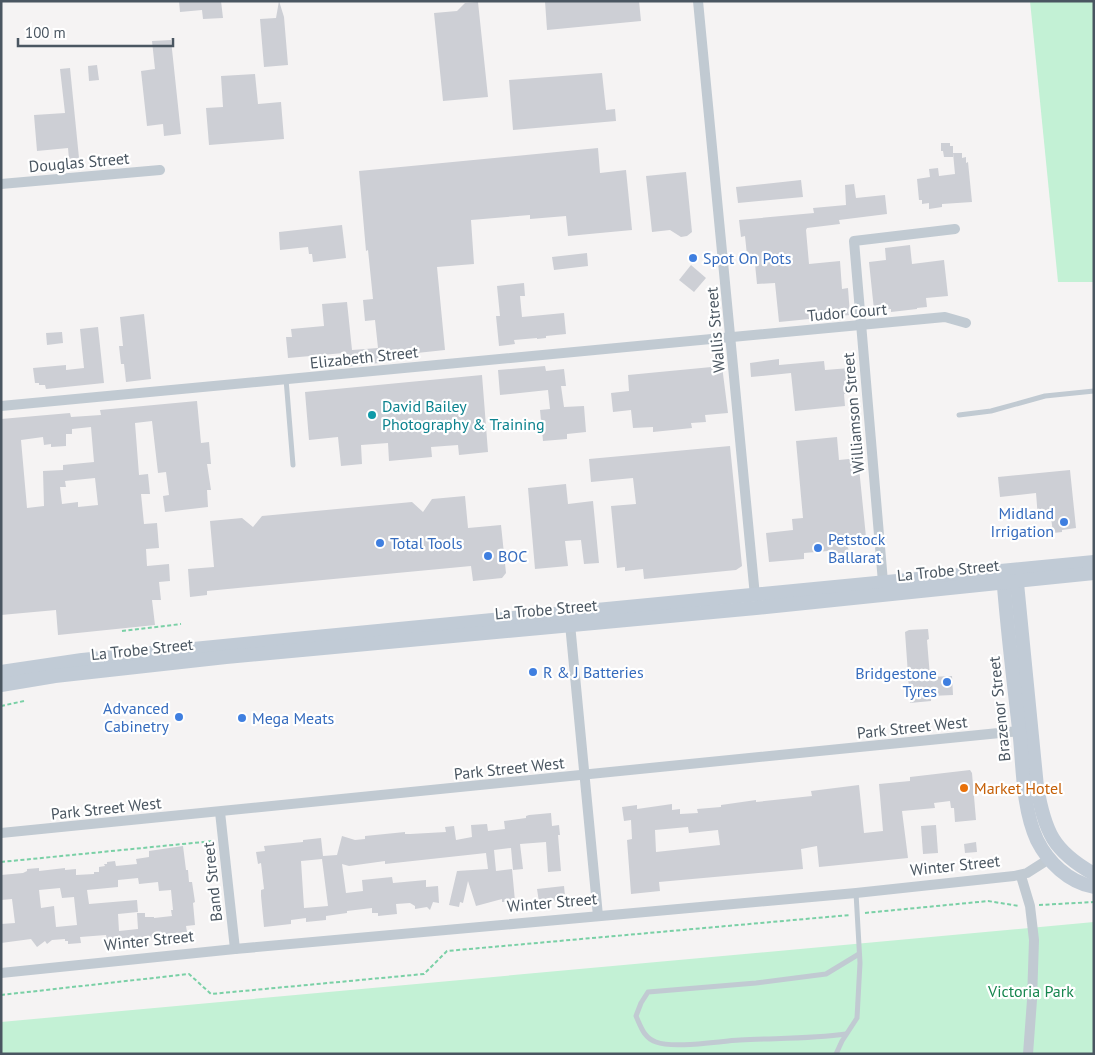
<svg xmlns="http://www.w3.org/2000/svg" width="1095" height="1055" font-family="'PT Sans',sans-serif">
<rect width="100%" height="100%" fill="#f5f3f3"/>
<!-- green -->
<g fill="#c3f1d5">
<path d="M1030,1H1094V282H1058Z"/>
<path d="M1094,922V1054H1V1022Z"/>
</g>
<!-- building -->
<g fill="#cdcfd5" fill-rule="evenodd">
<path d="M179,1H221L223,18L203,19L202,10L180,12Z"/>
<path d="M279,1L284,17L288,65L264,67L260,19L276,18Z"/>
<path d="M545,1H639L641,21L547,30Z"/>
<path d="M478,2L488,97L443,101L434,13L457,11L465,3Z"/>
<path d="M171,40L181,134L164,136L163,124L147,126L141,71L155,69L152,41Z"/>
<path d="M97,65L99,80L89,81L88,66Z"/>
<path d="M70,68L79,158L69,159L68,148L37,151L34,115L65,113L60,69Z"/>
<path d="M602,73L606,110L615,109L616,121L513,130L509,80Z"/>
<path d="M255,74L258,104L281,102L284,139L209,145L206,108L223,107L221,76Z"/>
<path d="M941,143H950V146H953V157H944L943,151H941Z"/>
<path d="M598,148L600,173L626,170L632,230L568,236L566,216L530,219V215L471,220L474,264L437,267L445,350L379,357V363L345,367L344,353L288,358L286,337H292L291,329L324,326L322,304L347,302L352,350L378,348L375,320L365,321L363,300L373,299L368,250L366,251L359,171Z"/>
<path d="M953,153H962V158L966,157V163L968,162L972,202L942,204V207L929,209V203L922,204V200H919L917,179L930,177L929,169L938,168L939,176L955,174Z"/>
<path d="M686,172L692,232L687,236L681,237L670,230L652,232L646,176Z"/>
<path d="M801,180L803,197L738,203L736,187Z"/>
<path d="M854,184L856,198L885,195L887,214L839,220L840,224L807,228L806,230L809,264L840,261L842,289L848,288L850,315L779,322L775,283L757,284L755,264L748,265L745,236L741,237L739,220L814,213L813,208L846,205L845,185Z"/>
<path d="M342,225L346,258L313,262L312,254H309L308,247L280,250L279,232Z"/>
<path d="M910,245L912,264L944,260L948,296L926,298L927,307L917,308V309L891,312V309L874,310L869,262L886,260L885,248Z"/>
<path d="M587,253L588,266L554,270L552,257Z"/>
<path d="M691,265L706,278L694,292L679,280Z"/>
<path d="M524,283L525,296H520L522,317L564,313L566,334L546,336V338L537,339V338L514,340L515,344L499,346L496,316H500L497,286Z"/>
<path d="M144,314L151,379L126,382L124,364H121L119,346H123L120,317Z"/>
<path d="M98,327L104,383L46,389L45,385H39V383H35L33,368L66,365V370L84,368L80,329Z"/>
<path d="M62,332L63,343L47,345L46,333Z"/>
<path d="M779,359V365L824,361L825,370L850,368L852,393L844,394L845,406L795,411L791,373L751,377L750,363Z"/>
<path d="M545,366L546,371L564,369L566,386H561L564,407L584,406L586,432L567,434V439L543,441L540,410L550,409L548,390L500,395L498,370Z"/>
<path d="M722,366L728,413L705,415L706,422L691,423L692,428L653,432V427L633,428L631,410L613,412L611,393L629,391L628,375Z"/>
<path d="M482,375L488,452L459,455L458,445L431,447L432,457L389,461L388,443L361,445L362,464L341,466L338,437L309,440L305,392Z"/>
<path d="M197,401L201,443L209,442L211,464H207L211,490H207L208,507L165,512L163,496L169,495L166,472L158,473L152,421L135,423L139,475L148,474L150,494H141L144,524L157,523L159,548L146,549L147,566L169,564L170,581L159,582L161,600H152L155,625L58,635L56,610L1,615V419L70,413L71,417L101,415L100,410ZM91,427L94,462L63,465V470L43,471L44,506L27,508L21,440L43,437L44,445L51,444V447L66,446V434H72V429ZM95,478L98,505L78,507V502L62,504L60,487H66L65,481Z"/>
<path d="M837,437L839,460L858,458L866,537H865V544L848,546L849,555L828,557V551L804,553V559L769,562L766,533L793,530L792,519L803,518L796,441Z"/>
<path d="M730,446L742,566L736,570L644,579L643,569L625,571V567L617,568L611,506L636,504L633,478L591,482L589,459Z"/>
<path d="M1070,470L1076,528L1062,530V532L1053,533L1051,517L1038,518L1036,493L1000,497L998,477Z"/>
<path d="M566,484L568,504L593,501L599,563L584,564L581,540L565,541L568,566L535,569L528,488Z"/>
<path d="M465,496L468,528L501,525L506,573L502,578L473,581L471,566L207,591V595L190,597L188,569L214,567L210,521L242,518L253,527L262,516L412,502L423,512L432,499Z"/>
<path d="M928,629L929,639L927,640L930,677L952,676L953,695L931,696V701L910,703L905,632L909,630Z"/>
<path d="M970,770L972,773L976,820L955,822L954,808H951L950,801L934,803L935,808L902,811L908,858L819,867L817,846L801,849L803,869L659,882L660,891L631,894L627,840L632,839L631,820L624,821L622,807L637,805V809L672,804V810L680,809V814L698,813L697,809L721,807V805L756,800V802L812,796L811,791L859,785L864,833L883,831L879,784L910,781V777ZM688,827L689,833L718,830L720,845L656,852L655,830Z"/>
<path d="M551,813L552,826L559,825L560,835H558L561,871L548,872L546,842L520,844L523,869L513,870L511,848L494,850L496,871L512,869L515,901L502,902V899L476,906L468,881L463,903L460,902L459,907L449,905L457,871L488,869L486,853L385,864V861L349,866L342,864L346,893L363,891L362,880L392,877L393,883L426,880V887L438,886L439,903L433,902L430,910L427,907L415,909V906L410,903L396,904L397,914L378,916V913H372V908L347,911V913L326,916V920L306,922V918L291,920V924L264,927L261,896V890L264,889L261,863L258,864L256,852L265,851L264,846L303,842V840L321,838L323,856L337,855L342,836L355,840L365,839V836L405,832V834H410L446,832L445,827L454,826L456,840L472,837L471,825L487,824L488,831L505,829L504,821L526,818V816L529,815ZM322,859L328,906L304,908L301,861Z"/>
<path d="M936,825L938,853L923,854L921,826Z"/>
<path d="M976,842L977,852L965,853L964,844Z"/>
<path d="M183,846L186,870H188L189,882H192L195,902L193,903L195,925L186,926L187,932L156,935V937L133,940L132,938L107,940L106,935L80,937L81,943L68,944V941H65V939L52,940L47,944L45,941L37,947L31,939L1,943V924L15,923L12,899L1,900V875L23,873L27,871V869L39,868V871L65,868V870L76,869V875L94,874V872H99V867L105,866L104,864H107V862L115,861L116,866L137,864L136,859L149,857V851ZM138,878L139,884L158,882L159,891L171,890L173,910H171L172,916L154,918V917H145V913H137L138,929L119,931L118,914L138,912L137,900L89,904L87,890L118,887V880ZM60,888L62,898L74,897L77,925L56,927L54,906L41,908L39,890Z"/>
<path d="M564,886L565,896H559V900L539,902L537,889Z"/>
</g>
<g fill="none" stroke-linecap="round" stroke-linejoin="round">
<!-- path -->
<g stroke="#7ad0a6" stroke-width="2" stroke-dasharray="4 2.5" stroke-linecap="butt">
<path d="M122,631L181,624"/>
<path d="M1,706L24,701"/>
<path d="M1,862L213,841"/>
<path d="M1039,905L1094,902"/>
<path d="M865,913L988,901L1019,906"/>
<path d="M1,995L189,974L211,994L424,974L447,951L850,915"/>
</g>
<!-- service -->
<g stroke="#c1cad2" stroke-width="5">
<path d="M286,379L293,465"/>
<path d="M959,415L991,411L1045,396L1094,391"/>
<path d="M846,1034C811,1039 775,1038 740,1040C719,1041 674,1049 656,1042C644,1038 641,1027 636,1016L641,1003L648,992L756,983L826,974L859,954"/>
<path d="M836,1054L842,1041L857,1018L860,963L856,893"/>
</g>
<!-- minor -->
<g stroke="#c1cad2" stroke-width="10">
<path d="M698,1L755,596"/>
<path d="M1,184L160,170"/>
<path d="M1,406L945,317L966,323"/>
<path d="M883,582L854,241L955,229"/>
<path d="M570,624L598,916"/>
<path d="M220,812L235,949"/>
<path d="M1,833L1019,731"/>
<path d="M1021,876L1030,906L1034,940L1032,1000L1028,1054"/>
<path d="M1,973L235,949L856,893L1014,876L1027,873L1049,859"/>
</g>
<!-- secondary -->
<g stroke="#c1cbd6" stroke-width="14">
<path d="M1016,573L1037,787C1045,832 1053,851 1094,874"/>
<path d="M1003,574C1007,629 1014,684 1020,738C1023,771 1023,809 1037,840C1048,862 1068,882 1094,887"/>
<path d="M1,672L82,660L264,642L1094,562"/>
<path d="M1,685L55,676L226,657L756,608L1094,573"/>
</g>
</g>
<!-- markers -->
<g fill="#3f7fe0" stroke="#fff" stroke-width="2">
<circle cx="693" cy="258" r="5"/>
<circle cx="1064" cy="522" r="5"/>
<circle cx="380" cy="543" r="5"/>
<circle cx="818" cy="548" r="5"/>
<circle cx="488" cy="556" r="5"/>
<circle cx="533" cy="672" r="5"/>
<circle cx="947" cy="682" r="5"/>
<circle cx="179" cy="717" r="5"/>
<circle cx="242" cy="718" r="5"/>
</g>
<circle fill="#0f9aa8" stroke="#fff" stroke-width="2" cx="372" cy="415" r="5"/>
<circle fill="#e8710a" stroke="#fff" stroke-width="2" cx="964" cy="788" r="5"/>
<g text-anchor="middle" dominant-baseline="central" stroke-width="4.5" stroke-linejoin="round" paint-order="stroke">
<!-- street labels -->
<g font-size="16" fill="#4a5661" stroke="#fff">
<text transform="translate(79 162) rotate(-5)">Douglas Street</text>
<text transform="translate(847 312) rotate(-5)">Tudor Court</text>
<text transform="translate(715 330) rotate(-95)">Wallis Street</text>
<text transform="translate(364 357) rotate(-6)">Elizabeth Street</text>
<text transform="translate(853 413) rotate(-95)">Williamson Street</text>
<text transform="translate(948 570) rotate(-6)">La Trobe Street</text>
<text transform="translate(546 609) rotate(-5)">La Trobe Street</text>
<text transform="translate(142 649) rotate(-6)">La Trobe Street</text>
<text transform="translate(999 709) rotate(-96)">Brazenor Street</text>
<text transform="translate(912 727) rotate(-6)">Park Street West</text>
<text transform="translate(509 768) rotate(-6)">Park Street West</text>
<text transform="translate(106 808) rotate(-6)">Park Street West</text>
<text transform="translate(955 865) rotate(-6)">Winter Street</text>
<text transform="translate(212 882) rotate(-96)">Band Street</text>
<text transform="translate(552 902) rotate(-5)">Winter Street</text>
<text transform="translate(149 940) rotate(-6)">Winter Street</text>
</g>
<!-- shop labels -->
<g font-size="16" fill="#366cbe" stroke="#fff" text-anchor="start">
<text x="703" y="258">Spot On Pots</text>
<text x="1054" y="513" text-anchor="end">Midland<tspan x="1054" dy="18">Irrigation</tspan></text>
<text x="828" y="539">Petstock<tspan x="828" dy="18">Ballarat</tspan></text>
<text x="390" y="543">Total Tools</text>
<text x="498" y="556">BOC</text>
<text x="543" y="672">R &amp; J Batteries</text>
<text x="937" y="673" text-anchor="end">Bridgestone<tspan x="937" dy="18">Tyres</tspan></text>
<text x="169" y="708" text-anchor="end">Advanced<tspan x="169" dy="18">Cabinetry</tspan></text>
<text x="252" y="718">Mega Meats</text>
</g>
<!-- culture labels -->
<g font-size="16" fill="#0d838f" stroke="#fff" text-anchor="start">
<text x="382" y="406">David Bailey<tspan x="382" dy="18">Photography &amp; Training</tspan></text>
</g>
<!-- food labels -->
<g font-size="16" fill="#c56008" stroke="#fff" text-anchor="start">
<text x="974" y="788">Market Hotel</text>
</g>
<!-- park labels -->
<g font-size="16" fill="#17864f" stroke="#fff">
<text x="1031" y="991">Victoria Park</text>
</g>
</g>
<!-- border -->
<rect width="1095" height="1055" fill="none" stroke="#4a5661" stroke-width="5"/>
<!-- scale -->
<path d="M18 38v8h155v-8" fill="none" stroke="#4a5661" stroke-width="2.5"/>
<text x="25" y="38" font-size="15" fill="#4a5661" stroke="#ffffff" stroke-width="4" paint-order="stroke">100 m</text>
</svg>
